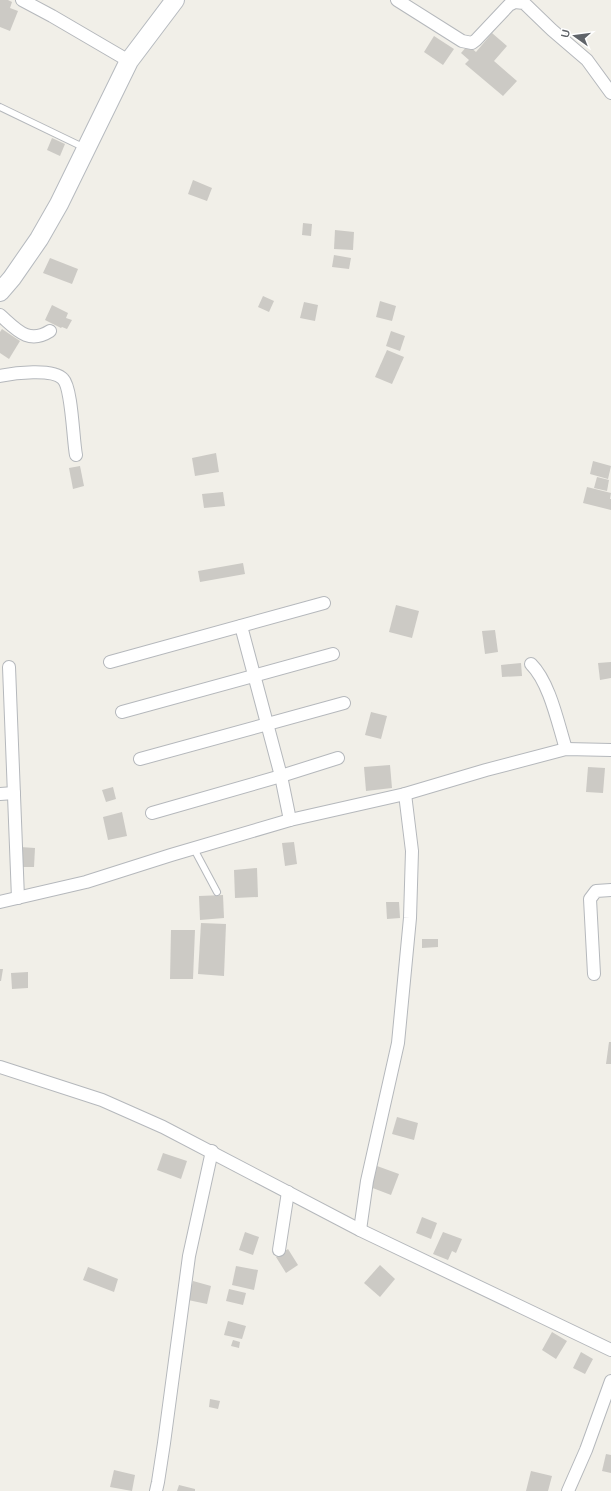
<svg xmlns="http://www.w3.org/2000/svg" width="611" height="1491" font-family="'Nunito Sans',sans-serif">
<rect width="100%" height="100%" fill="#f1efe8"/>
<!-- building -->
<g fill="#cccac5">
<path d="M0,0H8L12,2L10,8L18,11L10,31L0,27Z"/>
<path d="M492,33L507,46L494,61L517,81L503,96L465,64L469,60L461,53L468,45L476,52Z"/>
<path d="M434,36L454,49L443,65L424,52Z"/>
<path d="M52,138L65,144L60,156L47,150Z"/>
<path d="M193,180L212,188L207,201L188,194Z"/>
<path d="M303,223L312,224L311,236L302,235Z"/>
<path d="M335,230L354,232L353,250L334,249Z"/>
<path d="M334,255L351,258L349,269L332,267Z"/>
<path d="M50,258L78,269L72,284L43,273Z"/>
<path d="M263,296L274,301L269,312L258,307Z"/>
<path d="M380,301L396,306L392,321L376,317Z"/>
<path d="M304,302L318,305L315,321L300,318Z"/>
<path d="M52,305L68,313L66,318L72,320L67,329L62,327L61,328L45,320Z"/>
<path d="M2,329L20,341L9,359L0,353V332Z"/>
<path d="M391,331L405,336L400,351L386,346Z"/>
<path d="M387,350L404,357L392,384L375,377Z"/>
<path d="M216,453L219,472L195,476L192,458Z"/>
<path d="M593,461L611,466L608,479L590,474Z"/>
<path d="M80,466L84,486L73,489L69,468Z"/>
<path d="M597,477L609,480L607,491L594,488Z"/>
<path d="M587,487L611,493L610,499H611V510L583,503Z"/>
<path d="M223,492L225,506L204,508L202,494Z"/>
<path d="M243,563L245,574L200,582L198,571Z"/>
<path d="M396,605L419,611L412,638L389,632Z"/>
<path d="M495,630L498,652L485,654L482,631Z"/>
<path d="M611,662V678L600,680L598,663Z"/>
<path d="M521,663L522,676L502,677L501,665Z"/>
<path d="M371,712L387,716L381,739L365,735Z"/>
<path d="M390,765L392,788L366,791L364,767Z"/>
<path d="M588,767L605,768L603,793L586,792Z"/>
<path d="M113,787L116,799L106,802L102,790Z"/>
<path d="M122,812L127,836L108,840L103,817Z"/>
<path d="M294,842L297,864L285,866L282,843Z"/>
<path d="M20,847L35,848L34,867H19Z"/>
<path d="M257,868L258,897L235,898L234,870Z"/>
<path d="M223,895L224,918L200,920L199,896Z"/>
<path d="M386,902H399L400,918L387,919Z"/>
<path d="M201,923L226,924L224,976L198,974Z"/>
<path d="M171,930H195L193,979H170Z"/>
<path d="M422,939H438V947L422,948Z"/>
<path d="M0,969H3L1,981H0Z"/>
<path d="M28,972V988L12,989L11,973Z"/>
<path d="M609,1042H611V1064H606Z"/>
<path d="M397,1117L418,1123L414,1140L392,1134Z"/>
<path d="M163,1153L187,1161L181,1179L157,1170Z"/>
<path d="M377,1166L399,1174L391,1195L370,1187Z"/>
<path d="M422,1217L437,1223L431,1239L416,1233Z"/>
<path d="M245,1232L259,1237L253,1255L239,1250Z"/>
<path d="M443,1232L462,1239L456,1253L452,1251L448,1260L433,1254Z"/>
<path d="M288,1249L298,1265L286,1273L276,1257Z"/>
<path d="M380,1265L395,1279L380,1297L364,1283Z"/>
<path d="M236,1266L258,1270L254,1290L232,1285Z"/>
<path d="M88,1267L118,1279L114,1292L83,1280Z"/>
<path d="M193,1281L211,1286L207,1304L188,1300Z"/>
<path d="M229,1289L246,1293L243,1305L226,1301Z"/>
<path d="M228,1321L246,1326L242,1339L224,1335Z"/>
<path d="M552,1332L567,1341L556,1359L542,1350Z"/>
<path d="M233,1340L240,1342L239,1348L231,1346Z"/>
<path d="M581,1352L593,1359L585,1374L573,1368Z"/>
<path d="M210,1399L220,1401L218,1409L209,1407Z"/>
<path d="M606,1454L611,1455V1473L602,1471Z"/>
<path d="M114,1470L135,1475L132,1491L110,1487Z"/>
<path d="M531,1471L552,1476L548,1491H526Z"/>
<path d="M179,1485L195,1489V1491H177Z"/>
</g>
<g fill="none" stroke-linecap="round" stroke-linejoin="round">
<defs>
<g id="lane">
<path d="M0,107L85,148"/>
<path d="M194,849L217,892"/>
</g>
<g id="street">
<path d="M22,0L52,16L129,61"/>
<path d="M397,0L462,41L472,43L476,40L509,5L515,2L524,3L552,30L587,60L611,93"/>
<path d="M0,315C16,329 28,345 50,331"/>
<path d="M0,376C14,373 53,368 63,379C72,388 73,440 76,455"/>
<path d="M241,626L281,776L290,820"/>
<path d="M110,662L324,603"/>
<path d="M531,664C550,683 558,724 566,749"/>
<path d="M9,667L18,898"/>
<path d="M122,712L333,654"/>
<path d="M140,759L344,703"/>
<path d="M0,794L14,793"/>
<path d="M152,813L281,776L338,758"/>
<path d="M0,902L86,882L171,855L290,820L405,794L486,770L566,749L611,750"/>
<path d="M594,974L590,899L596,891L611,890"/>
<path d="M0,1067L102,1100L163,1127L360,1230L611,1350"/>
<path d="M360,1230L367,1181L398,1043L410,918L412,851L405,794"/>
<path d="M279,1250L288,1192"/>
<path d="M156,1491L158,1482L164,1443L189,1256L212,1151"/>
<path d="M568,1491L586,1450L611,1381"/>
</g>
<path id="secondary" d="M0,292L12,278L39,239L59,204L129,61L175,0"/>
</defs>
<!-- lane casing -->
<use href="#lane" stroke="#b5b8bc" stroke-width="8"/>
<!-- street casing -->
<use href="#street" stroke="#b5b8bc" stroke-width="14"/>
<!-- secondary casing -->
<use href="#secondary" stroke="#b6babf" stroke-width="20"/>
<!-- lane -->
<use href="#lane" stroke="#fff" stroke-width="6"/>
<!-- street -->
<use href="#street" stroke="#fff" stroke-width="12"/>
<!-- secondary -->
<use href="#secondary" stroke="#fff" stroke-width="18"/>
</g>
<!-- north arrow -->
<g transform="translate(575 36) rotate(284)" stroke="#ffffff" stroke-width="3" paint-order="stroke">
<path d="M0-3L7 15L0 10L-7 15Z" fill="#5f6368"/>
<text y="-6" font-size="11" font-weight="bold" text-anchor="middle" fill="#5f6368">U</text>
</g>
</svg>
